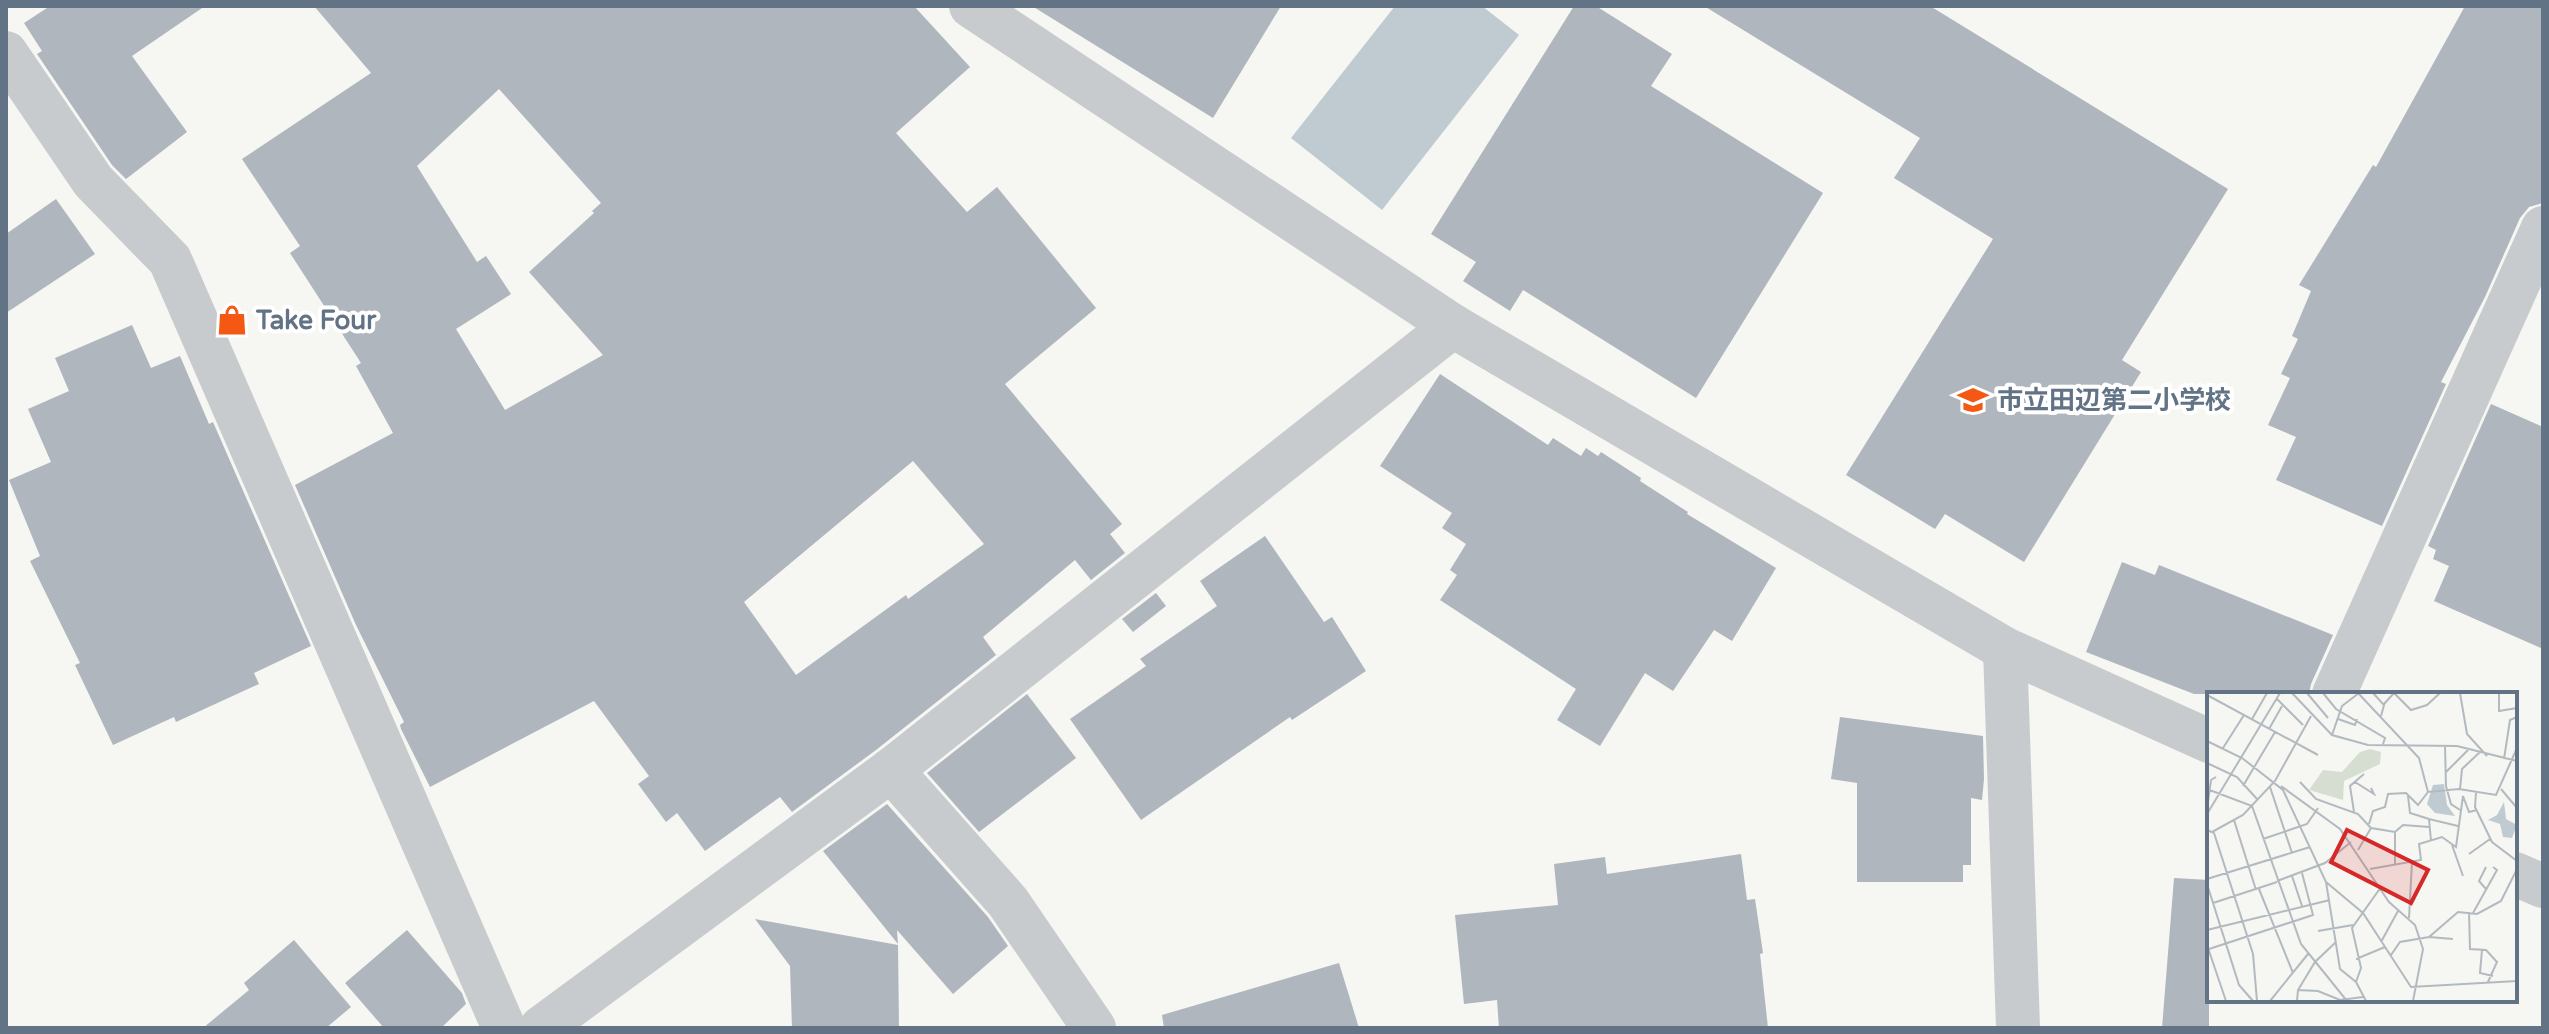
<svg xmlns="http://www.w3.org/2000/svg" width="2549" height="1034" viewBox="0 0 2549 1034" font-family="'Varela Round','Noto Sans JP',sans-serif">
<style>
.water{fill:#c0cbd1}
.building{fill:#afb6bd;fill-rule:evenodd}
.lines{fill:none;stroke-linecap:round;stroke-linejoin:round}
.minor{stroke:#c8cbce;stroke-width:44}
.labels{text-anchor:middle;stroke-width:8;stroke-linejoin:round;paint-order:stroke}
.poi-label{font-size:26px;font-weight:bold;fill:#627386;stroke:#fff;text-anchor:start}
.inset-road{fill:none;stroke:#b2bac0;stroke-width:2}
.view{fill:#d62828;fill-opacity:0.15;stroke:#d62828;stroke-width:4}
.inset-edge{fill:none;stroke:#627386;stroke-width:4}
</style>
<rect width="100%" height="100%" fill="#f6f6f2"/>
<!-- water -->
<path class="water" d="M1395,6H1482L1519,35L1382,210L1291,138Z"/>
<!-- building -->
<g class="building">
<path d="M50,6H205L132,56L187,132L126,179L112,165L37,54L42,51L24,23Z"/>
<path d="M314,6H914L970,67L896,133L967,212L997,187L1096,308L1005,384L1122,524L1110,534L1125,553L1091,580L1075,560L983,637L996,655L876,750L792,812L780,797L705,851L677,813L666,822L638,784L649,776L594,701L430,787L401,729L400,725L404,722L356,625L295,485L393,433L356,366L361,363L290,253L300,246L242,159L371,73ZM499,89L601,203L592,211L594,213L529,272L603,355L505,410L456,329L511,294L486,256L477,262L417,166ZM913,461L984,544L908,599L906,595L796,675L744,602Z"/>
<path d="M1032,6H1281L1213,118Z"/>
<path d="M1574,6H1596L1672,54L1651,86L1823,193L1696,398L1523,290L1510,311L1463,281L1476,262L1431,234Z"/>
<path d="M1704,6H1930L2228,189L2122,360L2141,372L2024,562L1945,514L1935,529L1846,475L1993,239L1894,178L1920,138Z"/>
<path d="M2465,6H2543V203L2529,207L2520,218L2485,297L2441,382L2446,384L2382,526L2276,480L2296,437L2268,425L2290,378L2281,374L2298,339L2292,336L2311,291L2299,285L2373,165L2376,167Z"/>
<path d="M56,199L95,254L6,313V234Z"/>
<path d="M132,325L151,368L180,356L209,424L213,422L311,646L254,673L259,684L176,722L174,717L113,745L75,665L80,663L30,561L40,556L9,480L51,462L28,409L69,391L55,358Z"/>
<path d="M1440,374L1548,445L1553,438L1581,456L1586,448L1598,456L1601,452L1641,478L1640,481L1688,512L1687,514L1776,568L1732,641L1714,630L1673,691L1645,673L1600,746L1557,720L1576,689L1440,600L1457,575L1450,570L1466,544L1442,528L1452,513L1380,466Z"/>
<path d="M2491,404L2543,427V649L2434,601L2449,566L2433,559L2436,550L2428,546Z"/>
<path d="M1265,536L1324,622L1332,617L1366,671L1292,720L1290,717L1141,820L1070,719L1146,666L1140,659L1217,606L1200,581Z"/>
<path d="M2122,562L2155,575L2159,565L2333,635L2311,684L2309,694H2194L2086,652Z"/>
<path d="M1156,593L1166,606L1133,632L1122,619Z"/>
<path d="M1027,694L1076,758L979,832L927,773Z"/>
<path d="M1840,717L1983,736L1984,779L1982,800L1971,798V865H1963V882H1857V783L1831,779Z"/>
<path d="M887,804L988,917L1008,946L953,994L897,930L898,944L823,851Z"/>
<path d="M1741,854L1747,900L1755,899L1763,953L1760,954L1768,1028H1499L1497,1000L1464,1004L1455,915L1558,905L1554,864L1605,857L1607,874Z"/>
<path d="M2174,878L2209,880V1028H2162Z"/>
<path d="M755,919L898,945L899,1028H792L790,966Z"/>
<path d="M407,930L462,993L466,1004L441,1028H384L345,983Z"/>
<path d="M294,940L351,1007L326,1028H203L249,990L244,983Z"/>
<path d="M1339,963L1359,1028H1164L1162,1015Z"/>
</g>
<g class="lines">
<!-- minor -->
<g class="minor">
<path d="M971,6L1453,326L2005,649L2209,741"/>
<path d="M6,53L93,181L170,260L504,1028"/>
<path d="M2005,649L2018,1028"/>
<path d="M2334,694L2543,228"/>
<path d="M891,770L1008,902L1094,1028"/>
<path d="M2515,874L2543,886"/>
<path d="M541,1028L891,770L1453,326"/>
</g>
</g>
<!-- icons -->
<defs>
<g id="shop-bare" transform="scale(2.4)"><path d="M-5-2.5h2.3a2.7 3.5 0 0 1 5.4 0H5L5.5 6h-11ZM-1.5-2.5h3a1.5 2.3 0 0 0-3 0Z" fill="#f55813" stroke="#fff" stroke-width="2.5" paint-order="stroke"/></g>
<g id="school-bare" transform="scale(2.4)"><path d="M0-5L7-2L0 1L-7-2ZM-4 1L0 2.5L4 1V4Q0 6-4 4Z" fill="#f55813" stroke="#fff" stroke-width="2.5" paint-order="stroke"/></g>
</defs>
<g fill-rule="evenodd">
<use href="#shop-bare" x="232" y="320"/>
<use href="#school-bare" x="1973" y="400"/>
</g>
<g class="labels">
<!-- poi labels -->
<g class="poi-label">
<text x="256" y="329">Take Four</text>
<text x="1997" y="409">市立田辺第二小学校</text>
</g>
</g>
<!-- overview -->
<g transform="translate(2207 692)">
<rect width="310" height="310" fill="#f6f6f2"/>
<path d="M163,57L174,60L173,72L137,89L136,108L102,98L116,78L135,80L153,60Z" fill="#d6ded2"/>
<path d="M237,92L240,113L248,124L228,121L220,112L226,93ZM297,110L299,127L310,133L305,146L296,145L293,132L281,128L290,123Z" fill="#c0cbd1"/>
<path class="inset-road" d="M85,1L125,43L161,53L250,54L310,69M100,1L121,26M116,1L129,17L178,46L176,52M151,1L212,66L221,100L252,97L289,103L310,56M166,1L177,13L174,24M253,1L260,42L280,64M292,1V19L310,16M0,3L111,63M69,6L96,33M177,12L187,1L204,18L220,13L233,1M45,27L60,1M131,27L148,33L150,27M62,37L75,14M125,43L135,14L152,1M0,49L35,66L76,98L119,190L133,277L149,290L159,309M238,54L239,94L244,112L253,118M16,56L37,23M297,67L303,28L310,25M0,71L30,85L50,107M239,80L261,58M93,90L109,107L151,122L164,136L188,140L196,133L222,135M148,90L167,102L164,96M36,94L68,40M74,94L133,137L182,210L208,233L216,257L206,309M63,95L85,161M0,97L45,114L94,252L140,309M253,97L255,77L273,60M294,97L310,116M269,101L268,115L285,150L310,169M201,104L203,121L222,127M0,117L4,88L9,85M147,120L143,94L157,82M0,122L73,1M27,128L49,198M162,132L166,119L178,115L181,102L199,101L211,113L221,100M0,138L7,141L46,262L50,309M5,140L36,123L68,89L104,24M56,147L100,132L111,116M224,149L222,127L251,134M245,153L256,184M151,158L164,136M262,162L283,147M188,173V140M163,177L214,168L212,152L235,145L249,155L256,104L262,120L270,118M85,184L95,214M0,187L103,155M70,189L118,171L144,150M119,190L156,221L204,295L310,289M0,192L32,293L46,309M52,197L86,281M279,197L272,189L279,175M6,211L70,190M262,220L263,257L279,258L290,270L281,290M266,221L290,178L286,175M202,226L205,170M0,238L123,208M111,239L146,233M222,245L246,247M174,250L191,219M0,253L19,309M2,257L106,223L95,181M275,258L273,281L286,284M184,263L193,250L222,245L251,220L270,222L294,209L310,177M149,267L178,255M149,290L154,276L145,236L174,195M91,298L111,299L133,308L156,305M63,309L101,262M90,309L91,298L108,270L129,250"/>
<path class="view" d="M140,138L221,178L204,211L124,170Z"/>
<rect width="310" height="310" class="inset-edge"/>
</g>
<!-- border -->
<rect width="2549" height="1034" fill="none" stroke="#627386" stroke-width="16"/>
</svg>
